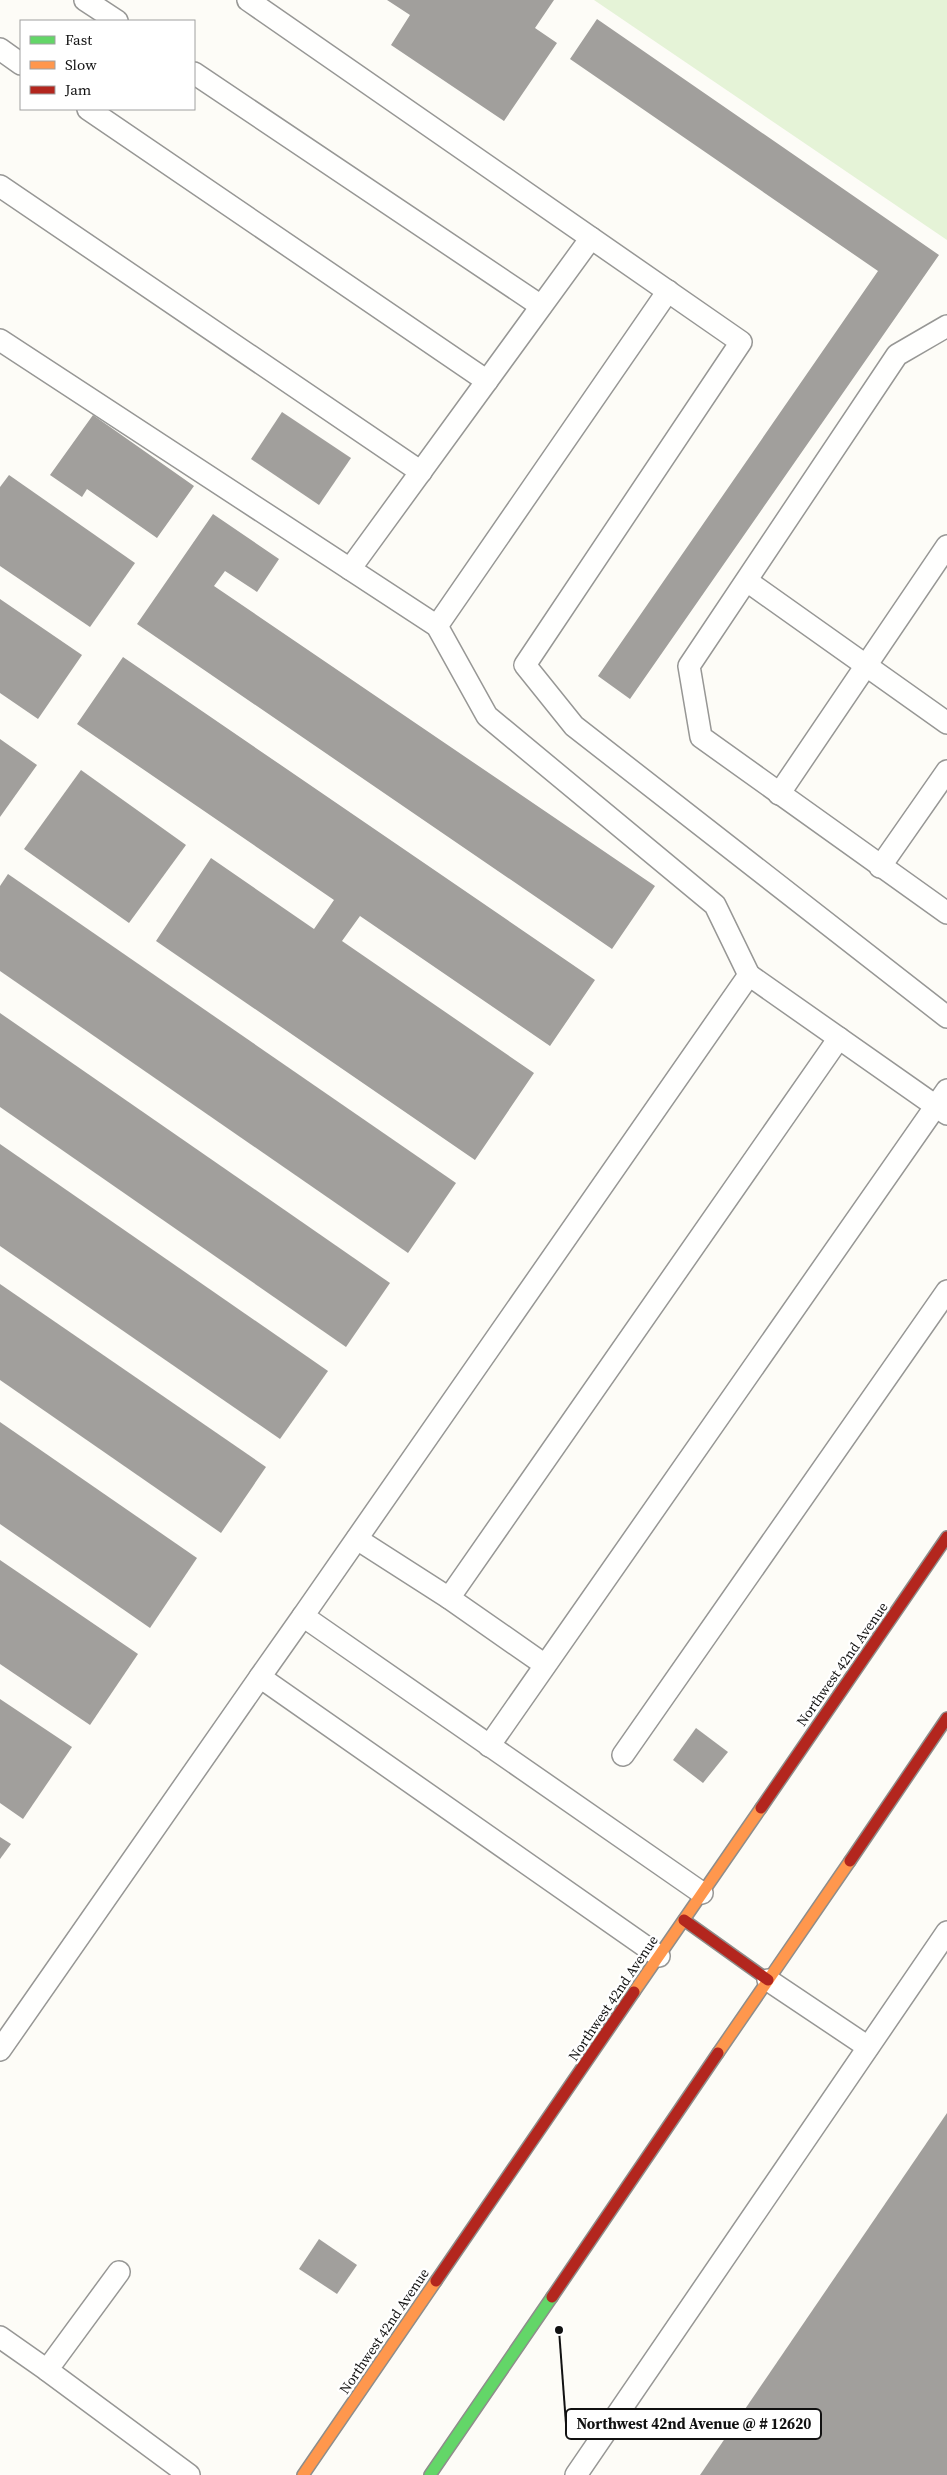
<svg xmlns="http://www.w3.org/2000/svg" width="947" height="2475" viewBox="0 0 947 2475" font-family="'Source Serif 4',serif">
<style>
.green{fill:#e5f3d7}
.building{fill:#a19f9c}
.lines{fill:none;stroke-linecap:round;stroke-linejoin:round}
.lane-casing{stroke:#979795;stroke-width:24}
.fast-casing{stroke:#8e8d8b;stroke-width:14}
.slow-casing{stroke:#8e8d8b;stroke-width:14}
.jam-casing{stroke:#8e8d8b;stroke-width:14}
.lane{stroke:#fffffe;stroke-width:21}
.fast{stroke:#63d668;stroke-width:11}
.slow{stroke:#ff974d;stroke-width:11}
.jam{stroke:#b3261e;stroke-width:11}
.labels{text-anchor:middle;stroke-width:5;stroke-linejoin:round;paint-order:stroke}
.street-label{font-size:14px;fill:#111;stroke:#fff}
.leader{fill:none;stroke:#111;stroke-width:2}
.callout-dot{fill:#111;stroke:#fff;stroke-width:2}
.callout{fill:#fff;stroke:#111;stroke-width:2}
.callout-label{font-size:15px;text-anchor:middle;font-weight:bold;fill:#111}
</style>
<rect width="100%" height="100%" fill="#fdfcf7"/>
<!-- green -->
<path class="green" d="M594,0H947V240Z"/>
<!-- building -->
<g class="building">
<path d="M387,0H554L535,28L557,43L504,121L391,45L410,15Z"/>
<path d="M597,19L939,255L630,699L598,676L878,271L570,59Z"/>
<path d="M282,412L351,458L319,505L251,459Z"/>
<path d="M93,415L194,486L157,538L87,489L82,497L50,475Z"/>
<path d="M9,475L135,563L90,627L0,566V487Z"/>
<path d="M213,514L279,559L257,592L225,571L214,586L655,886L612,949L137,624Z"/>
<path d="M0,599L82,655L38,719L0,693Z"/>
<path d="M123,657L595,980L550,1046L360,916L342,941L534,1073L475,1160L156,941L211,858L314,929L334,900L77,724Z"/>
<path d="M0,739L37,765L0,817Z"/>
<path d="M81,770L186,845L129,923L24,849Z"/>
<path d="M8,874L456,1183L408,1253L0,971V886Z"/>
<path d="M0,1013L390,1283L346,1347L0,1107Z"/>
<path d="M0,1144L328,1371L280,1439L0,1246Z"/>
<path d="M0,1284L266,1467L221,1533L0,1380Z"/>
<path d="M0,1422L197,1558L150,1628L0,1524Z"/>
<path d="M0,1560L138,1654L90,1725L0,1664Z"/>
<path d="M0,1699L72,1747L23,1819L0,1803Z"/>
<path d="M696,1728L728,1752L703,1783L673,1760Z"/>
<path d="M0,1837L11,1844L0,1859Z"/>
<path d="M947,2113V2475H700Z"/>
<path d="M319,2239L357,2265L337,2294L299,2269Z"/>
</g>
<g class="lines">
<!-- lane casing -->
<g class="lane-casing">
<g id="lane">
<path d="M85,0L117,21"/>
<path d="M248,0L741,342L525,665L574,726L947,1017"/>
<path d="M0,49L21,64"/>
<path d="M194,73L541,306"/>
<path d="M88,109L487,381"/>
<path d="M0,186L421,472"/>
<path d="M947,326L897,355L689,666L701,737L947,913"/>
<path d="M0,340L437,626L487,716L715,905L749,975"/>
<path d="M350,569L591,238"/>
<path d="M747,581L947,723"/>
<path d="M437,626L668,291"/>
<path d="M779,794L947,546"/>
<path d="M880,867L947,771"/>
<path d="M357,1539L449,1598"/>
<path d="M545,1665L449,1598L839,1038"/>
<path d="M260,1677L303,1616"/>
<path d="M489,1746L947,1090"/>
<path d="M623,1755L947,1291"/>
<path d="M702,1893L303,1616L749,975L947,1114"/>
<path d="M768,1980L868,2047"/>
<path d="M0,2050L260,1677L659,1956"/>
<path d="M119,2272L47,2370L189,2475"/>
<path d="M0,2337L47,2370"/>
<path d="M576,2475L947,1932"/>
</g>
</g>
<!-- fast casing -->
<g class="fast-casing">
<path id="fast" d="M430,2475L552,2297"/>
</g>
<!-- slow casing -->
<g class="slow-casing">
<g id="slow">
<path d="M634,1992L761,1808"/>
<path d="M718,2053L850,1861"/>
<path d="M303,2475L436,2281"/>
</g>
</g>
<!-- jam casing -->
<g class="jam-casing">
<g id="jam">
<path d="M761,1808L947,1537"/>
<path d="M850,1861L947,1718"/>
<path d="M684,1920L768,1980"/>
<path d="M436,2281L634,1992"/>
<path d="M552,2297L718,2053"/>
</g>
</g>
<!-- lane -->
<use href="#lane" class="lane"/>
<!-- fast -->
<use href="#fast" class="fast"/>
<!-- slow -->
<use href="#slow" class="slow"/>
<!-- jam -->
<use href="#jam" class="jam"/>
</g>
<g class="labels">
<!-- street labels -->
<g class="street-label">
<text transform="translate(842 1664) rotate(-55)" y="5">Northwest 42nd Avenue</text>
<text transform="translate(613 1998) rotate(-56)" y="5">Northwest 42nd Avenue</text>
<text transform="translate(384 2331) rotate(-56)" y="5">Northwest 42nd Avenue</text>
</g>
</g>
<!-- callouts -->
<path class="leader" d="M559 2330L566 2424"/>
<circle class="callout-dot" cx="559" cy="2330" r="5"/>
<rect class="callout" x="566" y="2409" width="255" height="30" rx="5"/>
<g class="callout-label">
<text x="694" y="2429">Northwest 42nd Avenue @ # 12620</text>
</g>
<!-- legend -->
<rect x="20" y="20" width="175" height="90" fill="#ffffff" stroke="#a0a0a0"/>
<rect x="30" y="36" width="25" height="8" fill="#63d668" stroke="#a0a0a0"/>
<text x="65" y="45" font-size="15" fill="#111111">Fast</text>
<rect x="30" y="61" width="25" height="8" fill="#ff974d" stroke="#a0a0a0"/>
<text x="65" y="70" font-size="15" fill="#111111">Slow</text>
<rect x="30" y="86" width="25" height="8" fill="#b3261e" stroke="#a0a0a0"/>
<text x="65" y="95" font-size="15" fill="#111111">Jam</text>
</svg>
